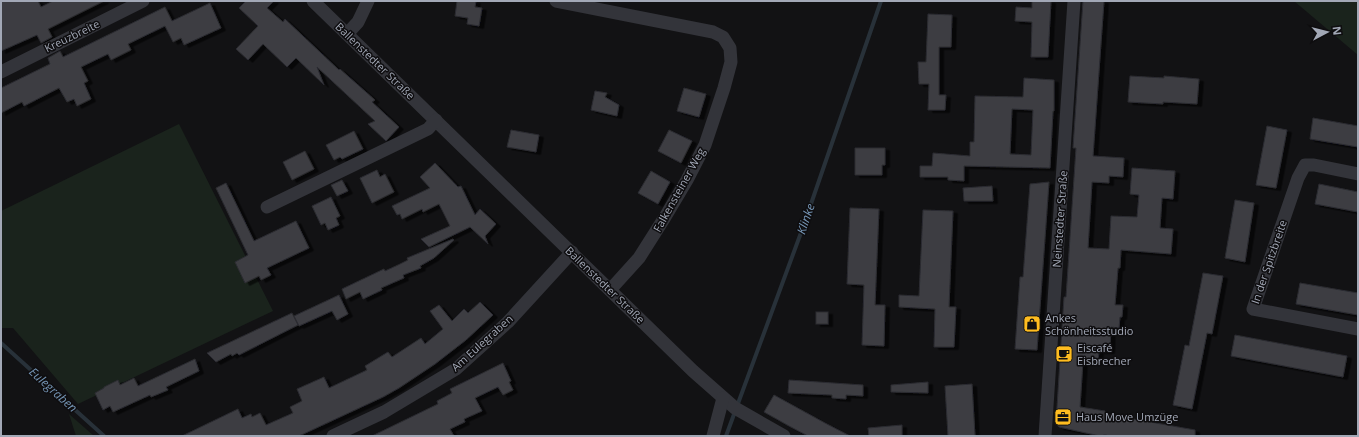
<svg xmlns="http://www.w3.org/2000/svg" width="1359" height="437" viewBox="0 0 1359 437" font-family="'Open Sans',sans-serif">
<style>
.green{fill:#1a231c}
.lines{fill:none;stroke-linecap:round;stroke-linejoin:round}
.stream{stroke:#283139;stroke-width:4}
.building{fill:#3c3d42;stroke:#2c2c31;fill-rule:evenodd;filter:url(#shadow)}
.minor{stroke:#33343a;stroke-width:13}
.labels{text-anchor:middle;stroke-width:3;stroke-linejoin:round;paint-order:stroke}
.street-label{font-size:11px;fill:#a2a8b6;stroke:#0e0d0f}
.poi-label{font-size:11px;fill:#a2a8b6;stroke:#0e0d0f;text-anchor:start}
.water-label{font-size:12px;font-style:italic;fill:#7595b5;stroke:#0e0d0f}
</style>
<defs>
<filter id="shadow"><feDropShadow dx="4.5" dy="2.5" stdDeviation="0" flood-color="#0009"/></filter>
</defs>
<rect width="100%" height="100%" fill="#121214"/>
<!-- green -->
<g class="green">
<path d="M1294,1H1358V55Z"/>
<path d="M179,124L273,311L78,404L13,328H1V211Z"/>
<path d="M69,414L94,436H76Z"/>
</g>
<g class="lines">
<!-- stream -->
<g class="stream">
<path d="M1,343L104,436"/>
<path d="M726,436L802,230L881,1"/>
</g>
</g>
<!-- building -->
<g class="building">
<path d="M1,1H38L41,7L53,1H104L48,29L52,37L41,43L37,35L1,51Z"/>
<path d="M246,1H274L267,8L283,22L285,19L339,70L340,69L375,100L372,102L399,127L386,141L368,124L375,121L317,67L324,85L296,58L287,67L263,44L248,60L236,49L258,26L239,8Z"/>
<path d="M457,1H476L475,7L482,8L479,26L467,24L468,18L455,16Z"/>
<path d="M1032,1H1051L1048,57H1031L1032,22L1015,21L1016,7L1032,8Z"/>
<path d="M1083,1H1104L1093,156L1124,158L1123,177L1109,176V183L1092,182L1088,248L1109,249L1111,216L1137,217L1139,195L1130,194L1132,168L1175,171L1173,199L1162,198L1160,228L1173,229L1171,254L1121,250L1120,268H1118L1115,305H1123L1122,317H1120L1119,328L1111,327L1110,351H1099L1098,362L1083,361L1080,407L1105,411V414L1195,430V436H1110L1105,435L1100,436L1059,427L1056,423L1064,297H1066L1076,148H1073Z"/>
<path d="M210,3L221,28L184,45L181,38L173,42L165,26L128,44L131,50L111,60L108,54L81,67L88,81L84,83L91,99L77,106L74,99L67,102L59,88L24,106L22,102L1,113V88L50,64L48,58L60,51L63,57L165,7L172,21Z"/>
<path d="M928,14L952,15L951,47H939V95H946L945,110H928L929,84H919L918,62H926Z"/>
<path d="M1130,76L1164,78V76L1199,79L1197,104L1163,102V104L1128,102Z"/>
<path d="M1024,78L1054,80V111H1053L1050,168L964,166V181L948,180V177H920V166H932L933,153L970,156V142H974L975,96L1023,97ZM1012,109L1033,110L1031,155L1010,154Z"/>
<path d="M684,88L706,94L699,117L677,111Z"/>
<path d="M595,91L607,93L605,97L619,105L617,116L591,110Z"/>
<path d="M1313,118L1358,126V147L1310,139Z"/>
<path d="M1267,126L1287,130L1276,188L1256,185Z"/>
<path d="M511,130L539,135L536,152L507,147Z"/>
<path d="M669,130L692,141L681,163L658,151Z"/>
<path d="M354,131L363,149L342,159L340,157L334,160L326,145Z"/>
<path d="M855,148H885V165H882V175H855Z"/>
<path d="M305,151L314,169L292,180L283,162Z"/>
<path d="M435,163L458,187L461,186L475,215L480,209L496,224L485,236L488,244L470,227L429,247L421,239L450,226L439,204L423,212L422,209L402,219L400,214L397,215L392,206L430,188L420,177Z"/>
<path d="M377,170L380,177L385,174L394,192L372,203L360,178Z"/>
<path d="M651,171L670,182L658,204L638,193Z"/>
<path d="M342,180L348,191L337,196L331,185Z"/>
<path d="M1049,182L1037,350L1015,349L1020,277H1023L1030,184Z"/>
<path d="M226,183L254,241L296,221L309,248L267,268L271,275L261,280L259,276L245,283L235,262L248,255L216,188Z"/>
<path d="M1319,184L1358,192V212L1315,204Z"/>
<path d="M992,186L993,201H964L963,188Z"/>
<path d="M331,197L340,216L336,218L339,225L328,230L325,223L321,225L312,206Z"/>
<path d="M1235,200L1254,203L1245,262L1225,258Z"/>
<path d="M850,208L879,209L875,305H885L884,346L862,345L864,285L847,284Z"/>
<path d="M923,210L953,211L949,307H956L954,347H934L935,309L899,307V295L919,296Z"/>
<path d="M453,239L454,240L434,258L420,266L421,268L403,275L404,278L381,288L382,290L363,299L360,292L346,299L342,289L384,269L385,271L398,265L408,260L407,258Z"/>
<path d="M1203,273L1223,276L1212,334L1207,333L1192,409L1173,405L1185,345L1189,346Z"/>
<path d="M1300,283L1358,293V315L1296,304Z"/>
<path d="M339,295L348,314L337,320L332,311L299,326L294,316Z"/>
<path d="M480,302L493,315L466,340L435,364L399,388L383,397L299,436H182L238,409L242,418L251,414L252,417L260,413L266,425L293,413L290,407L302,401L297,389L324,377L329,388L367,370L365,366L388,352L392,357L421,338L425,344L443,329L430,311L439,305L452,321L464,309L468,313Z"/>
<rect x="816" y="312" width="12" height="12"/>
<path d="M292,313L298,325L239,355L237,353L232,356L231,354L216,362L207,353Z"/>
<path d="M1235,335L1347,356L1343,377L1231,356Z"/>
<path d="M195,359L199,371L166,387L168,390L151,397L150,395L113,412L110,406L103,410L95,393L104,388V387L118,380L120,385L134,378L138,386Z"/>
<path d="M503,363L511,381L509,382L513,390L503,395L498,387L475,398L482,411L464,419L465,422L450,429L454,436H372L438,404L437,401L452,393L450,389Z"/>
<path d="M789,380L863,385V396L846,395V399L832,398V395L788,393Z"/>
<path d="M928,382V393L891,392V385Z"/>
<path d="M972,384L975,436H948L945,386Z"/>
<path d="M774,395L825,423L850,436H808L789,426L764,412Z"/>
<path d="M902,425V436H869L868,428Z"/>
</g>
<g class="lines">
<!-- minor -->
<g class="minor">
<path d="M313,1L693,371L735,408L784,436"/>
<path d="M556,1L713,32L723,37L730,48L731,62L724,88L705,145L687,180L665,217L639,258L610,290"/>
<path d="M347,34L358,22L368,1"/>
<path d="M1,72L143,1"/>
<path d="M1358,174L1314,165H1305L1298,178L1253,309L1358,329"/>
<path d="M267,207L428,129L436,120"/>
<path d="M333,436L384,412L456,369L508,322L572,252"/>
<path d="M713,436L723,398"/>
<path d="M1045,436L1074,1"/>
</g>
</g>
<!-- icons -->
<defs>
<g id="shop-square" transform="scale(0.9)"><rect x="-9" y="-9" width="18" height="18" rx="4" fill="#ffbd20" stroke="#0e0d0f"/><path d="M-5-2.5h2.3a2.7 3.5 0 0 1 5.4 0H5L5.5 6h-11ZM-1.5-2.5h3a1.5 2.3 0 0 0-3 0Z" fill="#111"/></g>
<g id="cafe-square" transform="scale(0.9)"><rect x="-9" y="-9" width="18" height="18" rx="4" fill="#ffbd20" stroke="#0e0d0f"/><path d="M-5.5-4.5H6V0H3Q3 3.5 0 3.5H-2.5Q-5.5 3.5-5.5 0ZM3-3.2v2h1.7v-2ZM-6 4.5H4V6H-6Z" fill="#111"/></g>
<g id="office-square" transform="scale(0.9)"><rect x="-9" y="-9" width="18" height="18" rx="4" fill="#ffbd20" stroke="#0e0d0f"/><path d="M-6-3h4V-5.5h4V-3h4V5H-6ZM-1-4.5V-3h2v-1.5ZM-6 0V1H6V0Z" fill="#111"/></g>
</defs>
<g fill-rule="evenodd">
<use href="#shop-square" x="1032" y="324"/>
<use href="#cafe-square" x="1064" y="354"/>
<use href="#office-square" x="1063" y="417"/>
</g>
<g class="labels">
<!-- street labels -->
<g class="street-label">
<text transform="translate(72 36) rotate(-26)" y="4">Kreuzbreite</text>
<text transform="translate(375 61) rotate(44)" y="4">Ballenstedter Straße</text>
<text transform="translate(679 190) rotate(-61)" y="4">Falkensteiner Weg</text>
<text transform="translate(1060 219) rotate(-86)" y="4">Neinstedter Straße</text>
<text transform="translate(1269 262) rotate(-71)" y="4">In der Spitzbreite</text>
<text transform="translate(605 285) rotate(44)" y="4">Ballenstedter Straße</text>
<text transform="translate(482 343) rotate(-42)" y="4">Am Eulegraben</text>
</g>
<!-- poi labels -->
<g class="poi-label">
<text x="1045" y="322">Ankes<tspan x="1045" dy="13">Schönheitsstudio</tspan></text>
<text x="1077" y="352">Eiscafé<tspan x="1077" dy="13">Eisbrecher</tspan></text>
<text x="1076" y="421">Haus Move Umzüge</text>
</g>
<!-- water labels -->
<g class="water-label">
<text transform="translate(806 219) rotate(-71)" y="4">Klinke</text>
<text transform="translate(53 390) rotate(42)" y="4">Eulegraben</text>
</g>
</g>
<!-- border -->
<rect width="1359" height="437" fill="none" stroke="#a2a8b6" stroke-width="4"/>
<!-- north arrow -->
<g transform="translate(1327 32) rotate(83)" stroke="#0e0d0f" stroke-width="3" paint-order="stroke">
<path d="M0-3L7 15L0 10L-7 15Z" fill="#a2a8b6"/>
<text y="-6" font-size="11" font-weight="bold" text-anchor="middle" fill="#a2a8b6">N</text>
</g>
</svg>
